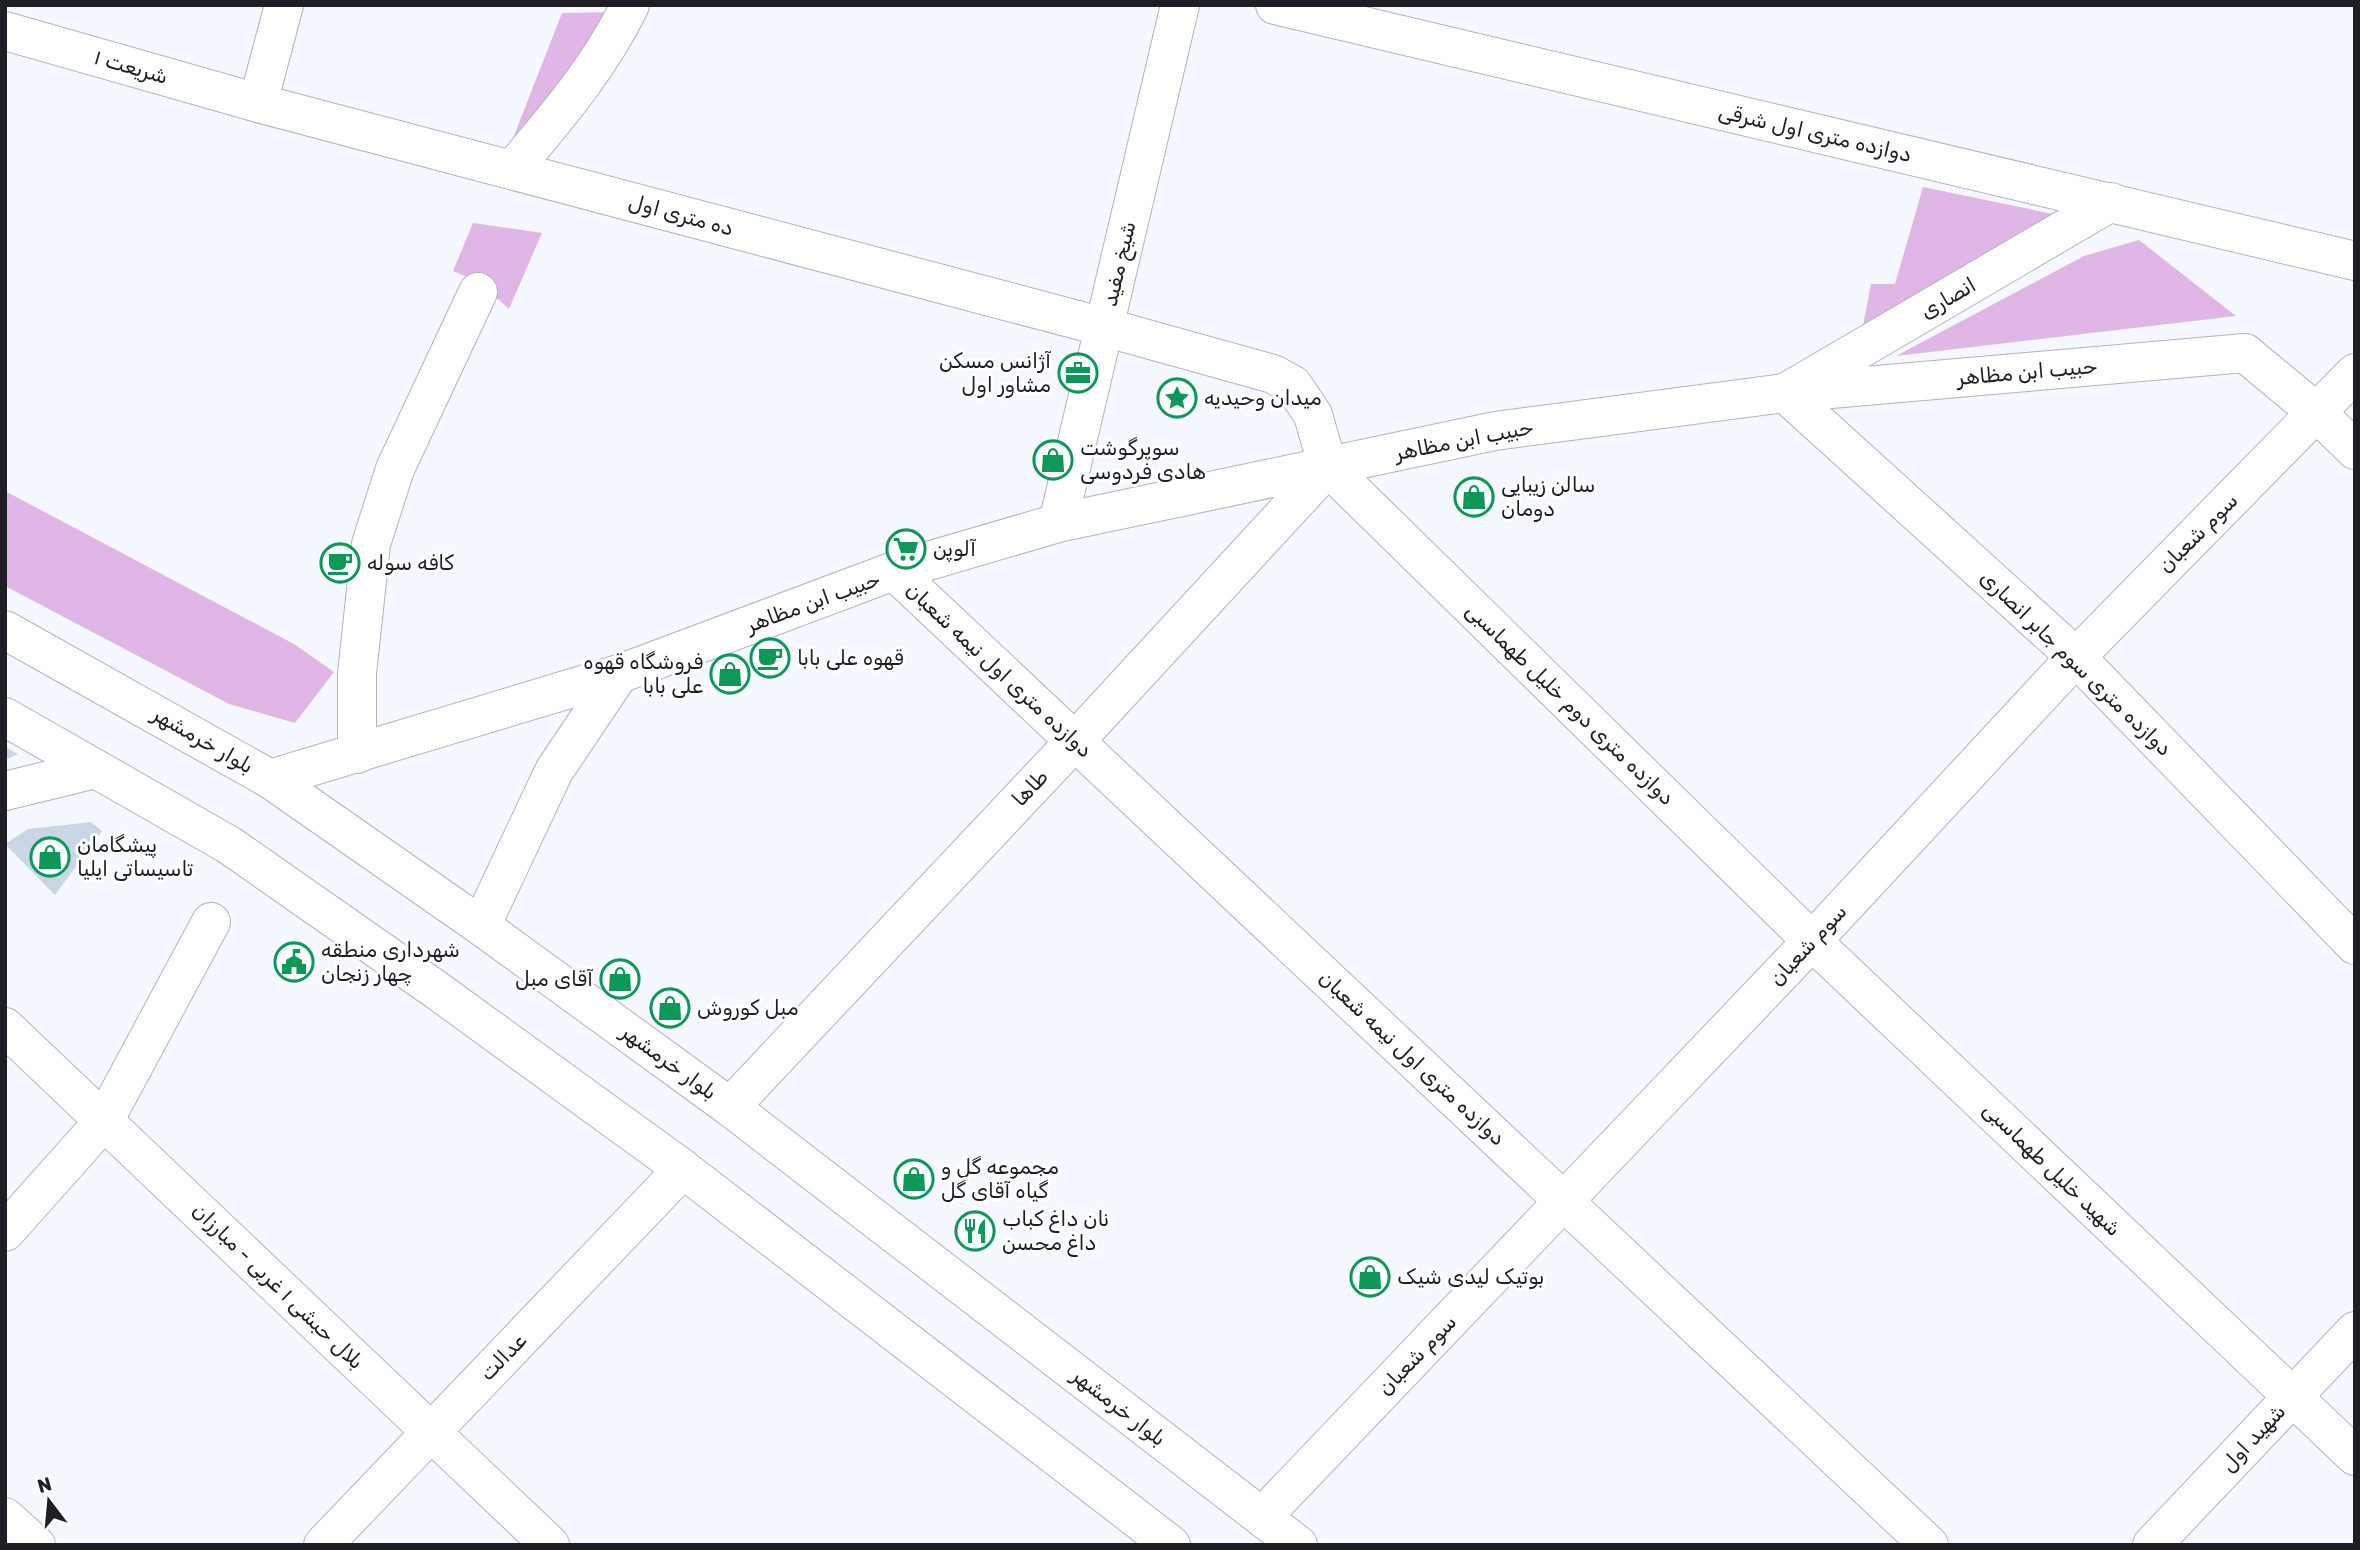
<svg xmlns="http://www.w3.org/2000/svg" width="2360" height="1550" viewBox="0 0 2360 1550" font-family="Rubik,Vazirmatn,sans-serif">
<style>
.green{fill:#dfb6e6}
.building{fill:#c9d6e5}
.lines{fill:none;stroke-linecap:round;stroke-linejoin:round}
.street-casing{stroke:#afb3c4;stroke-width:40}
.secondary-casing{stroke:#afb3c4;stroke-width:40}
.street{stroke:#fff;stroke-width:38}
.secondary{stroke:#fff;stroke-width:38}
.labels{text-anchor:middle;stroke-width:6;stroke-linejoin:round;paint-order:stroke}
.street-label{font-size:21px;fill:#1d1f25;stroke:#fff}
.poi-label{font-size:21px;fill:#1d1f25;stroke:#fff;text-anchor:start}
</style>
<rect width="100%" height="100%" fill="#f6f8ff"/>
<!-- green -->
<g class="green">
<path d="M615,12L508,151L562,13Z"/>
<path d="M1923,187L2053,214L1861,336L1871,284H1895Z"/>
<path d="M473,223L542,233L509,309L479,282L453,271Z"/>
<path d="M2139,240L2236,316L1896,356L2084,256Z"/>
<path d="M5,491L294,644L334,672L295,723L229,704L5,586Z"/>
</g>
<!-- building -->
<g class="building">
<path d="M5,747L18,754L5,760Z"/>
<path d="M91,822L102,831L55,895L5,844L28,829Z"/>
</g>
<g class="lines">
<!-- street casing -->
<g class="street-casing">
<g id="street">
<path d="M1275,5L2355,261"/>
<path d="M5,31L258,103"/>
<path d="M512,170C556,118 600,67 630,5"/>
<path d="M2111,202L1785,393L2076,657L2355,945"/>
<path d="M1104,327L1273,374L1293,385L1313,415L1328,467L1812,941L2355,1456"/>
<path d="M894,571L1929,1545"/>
<path d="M357,754V673L371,544L395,469L478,292"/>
<path d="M270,779L619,674L894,571L1058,523L1495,431L1785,393L2245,353L2316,412L2355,450"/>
<path d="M481,926L554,771L619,674"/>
<path d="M5,1027L550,1545"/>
<path d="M730,1107L1075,741L1328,467"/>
<path d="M5,1232L104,1121L211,922"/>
<path d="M5,1517L36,1545"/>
<path d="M2152,1545L2355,1331"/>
</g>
</g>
<!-- secondary casing -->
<g class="secondary-casing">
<g id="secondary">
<path d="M284,5L258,103L1104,327"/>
<path d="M1058,523L1180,5"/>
<path d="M5,630L270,779L481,926L730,1107L1298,1545"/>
<path d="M5,717L229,845L435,989L683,1169L1171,1545"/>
<path d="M5,791L95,769"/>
<path d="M1262,1517L1812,941L2076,657L2355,373"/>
<path d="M323,1545L683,1169"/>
</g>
</g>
<!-- street -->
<use href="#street" class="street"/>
<!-- secondary -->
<use href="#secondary" class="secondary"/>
</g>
<!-- icons -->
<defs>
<g id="office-ring" transform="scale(2.0125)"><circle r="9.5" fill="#fff" stroke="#0d9859" stroke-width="1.5"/><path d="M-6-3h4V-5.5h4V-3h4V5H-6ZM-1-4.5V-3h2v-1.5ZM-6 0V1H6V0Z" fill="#0d9859"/></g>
<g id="sight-ring" transform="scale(2.0125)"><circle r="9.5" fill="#fff" stroke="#0d9859" stroke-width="1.5"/><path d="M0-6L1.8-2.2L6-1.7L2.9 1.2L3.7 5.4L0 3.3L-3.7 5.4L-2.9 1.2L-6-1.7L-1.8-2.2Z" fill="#0d9859"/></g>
<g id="shop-ring" transform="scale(2.0125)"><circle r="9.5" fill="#fff" stroke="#0d9859" stroke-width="1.5"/><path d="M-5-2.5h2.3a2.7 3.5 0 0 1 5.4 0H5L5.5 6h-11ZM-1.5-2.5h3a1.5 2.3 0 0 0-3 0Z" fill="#0d9859"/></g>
<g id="supermarket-ring" transform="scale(2.0125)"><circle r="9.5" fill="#fff" stroke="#0d9859" stroke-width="1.5"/><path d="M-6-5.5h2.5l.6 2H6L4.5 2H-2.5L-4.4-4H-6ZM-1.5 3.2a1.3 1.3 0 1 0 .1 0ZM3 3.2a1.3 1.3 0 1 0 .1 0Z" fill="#0d9859"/></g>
<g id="cafe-ring" transform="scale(2.0125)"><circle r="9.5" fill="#fff" stroke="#0d9859" stroke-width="1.5"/><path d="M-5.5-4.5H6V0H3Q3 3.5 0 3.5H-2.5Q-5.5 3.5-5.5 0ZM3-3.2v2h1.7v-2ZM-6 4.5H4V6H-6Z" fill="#0d9859"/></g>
<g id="civic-ring" transform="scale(2.0125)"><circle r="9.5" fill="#fff" stroke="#0d9859" stroke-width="1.5"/><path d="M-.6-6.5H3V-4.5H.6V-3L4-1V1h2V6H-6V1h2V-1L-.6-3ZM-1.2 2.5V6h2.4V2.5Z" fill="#0d9859"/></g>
<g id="restaurant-ring" transform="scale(2.0125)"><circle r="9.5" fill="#fff" stroke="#0d9859" stroke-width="1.5"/><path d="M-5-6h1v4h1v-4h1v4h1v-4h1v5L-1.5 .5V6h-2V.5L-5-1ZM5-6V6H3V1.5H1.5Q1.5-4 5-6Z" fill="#0d9859"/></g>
</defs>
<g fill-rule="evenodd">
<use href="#office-ring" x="1078" y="373"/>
<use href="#sight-ring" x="1177" y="398"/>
<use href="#shop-ring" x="1053" y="460"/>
<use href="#shop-ring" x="1474" y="497"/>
<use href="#supermarket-ring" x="906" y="549"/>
<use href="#cafe-ring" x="340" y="563"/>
<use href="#cafe-ring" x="770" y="658"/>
<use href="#shop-ring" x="730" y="674"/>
<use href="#shop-ring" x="50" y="857"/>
<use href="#civic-ring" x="294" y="962"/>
<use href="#shop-ring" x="620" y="979"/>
<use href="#shop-ring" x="670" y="1008"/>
<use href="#shop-ring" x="914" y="1179"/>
<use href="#restaurant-ring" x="975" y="1231"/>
<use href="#shop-ring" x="1370" y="1277"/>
</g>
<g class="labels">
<!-- street labels -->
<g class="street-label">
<text transform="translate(131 67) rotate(16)" y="7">شریعت ۱</text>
<text transform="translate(1815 133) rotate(13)" y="7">دوازده متری اول شرقی</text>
<text transform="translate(681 215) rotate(15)" y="7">ده متری اول</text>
<text transform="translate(1119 264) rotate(-77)" y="7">شیخ مفید</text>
<text transform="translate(1948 298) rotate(-30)" y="7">انصاری</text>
<text transform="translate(2027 372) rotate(-5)" y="7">حبیب ابن مظاهر</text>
<text transform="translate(1464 440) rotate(-11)" y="7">حبیب ابن مظاهر</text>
<text transform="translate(2198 533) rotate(-45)" y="7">سوم شعبان</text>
<text transform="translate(813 602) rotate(-20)" y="7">حبیب ابن مظاهر</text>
<text transform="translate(2076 663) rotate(44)" y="7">دوازده متری سوم جابر انصاری</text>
<text transform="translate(999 670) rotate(43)" y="7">دوازده متری اول نیمه شعبان</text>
<text transform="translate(1570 704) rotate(44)" y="7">دوازده متری دوم خلیل طهماسبی</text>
<text transform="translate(203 740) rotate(30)" y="7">بلوار خرمشهر</text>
<text transform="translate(1030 788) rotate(-47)" y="7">طاها</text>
<text transform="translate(1808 945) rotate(-47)" y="7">سوم شعبان</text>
<text transform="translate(1412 1058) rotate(43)" y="7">دوازده متری اول نیمه شعبان</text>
<text transform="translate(669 1062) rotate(36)" y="7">بلوار خرمشهر</text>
<text transform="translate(2052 1169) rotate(44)" y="7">شهید خلیل طهماسبی</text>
<text transform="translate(278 1286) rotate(44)" y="7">بلال حبشی ۱ غربی - مبارزان</text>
<text transform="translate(1417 1355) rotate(-46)" y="7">سوم شعبان</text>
<text transform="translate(503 1357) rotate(-46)" y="7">عدالت</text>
<text transform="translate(1119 1407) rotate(38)" y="7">بلوار خرمشهر</text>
<text transform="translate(2253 1438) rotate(-47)" y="7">شهید اول</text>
</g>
<!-- poi labels -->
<g class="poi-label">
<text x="1051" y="368" text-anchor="end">آژانس مسکن<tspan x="1051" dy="24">مشاور اول</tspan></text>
<text x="1204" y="405">میدان وحیدیه</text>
<text x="1080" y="455">سوپرگوشت<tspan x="1080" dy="24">هادی فردوسی</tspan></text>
<text x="1501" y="492">سالن زیبایی<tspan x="1501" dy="24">دومان</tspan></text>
<text x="933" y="556">آلوپن</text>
<text x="367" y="570">کافه سوله</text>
<text x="797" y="665">قهوه علی بابا</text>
<text x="703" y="669" text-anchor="end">فروشگاه قهوه<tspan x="703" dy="24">علی بابا</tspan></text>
<text x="77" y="852">پیشگامان<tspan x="77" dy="24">تاسیساتی ایلیا</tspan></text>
<text x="321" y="957">شهرداری منطقه<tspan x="321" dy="24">چهار زنجان</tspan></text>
<text x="593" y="986" text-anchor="end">آقای مبل</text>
<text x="697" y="1015">مبل کوروش</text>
<text x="941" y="1174">مجموعه گل و<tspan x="941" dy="24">گیاه آقای گل</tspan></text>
<text x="1002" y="1226">نان داغ کباب<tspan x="1002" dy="24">داغ محسن</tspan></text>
<text x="1397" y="1284">بوتیک لیدی شیک</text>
</g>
</g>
<!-- border -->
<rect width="2360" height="1550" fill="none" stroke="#1d1f25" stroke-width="14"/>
<!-- north arrow -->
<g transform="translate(49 1501) rotate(344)" stroke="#ffffff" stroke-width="5" paint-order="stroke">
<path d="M0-5L12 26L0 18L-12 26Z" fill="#1d1f25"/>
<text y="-10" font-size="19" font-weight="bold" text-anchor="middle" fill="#1d1f25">N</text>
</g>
</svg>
